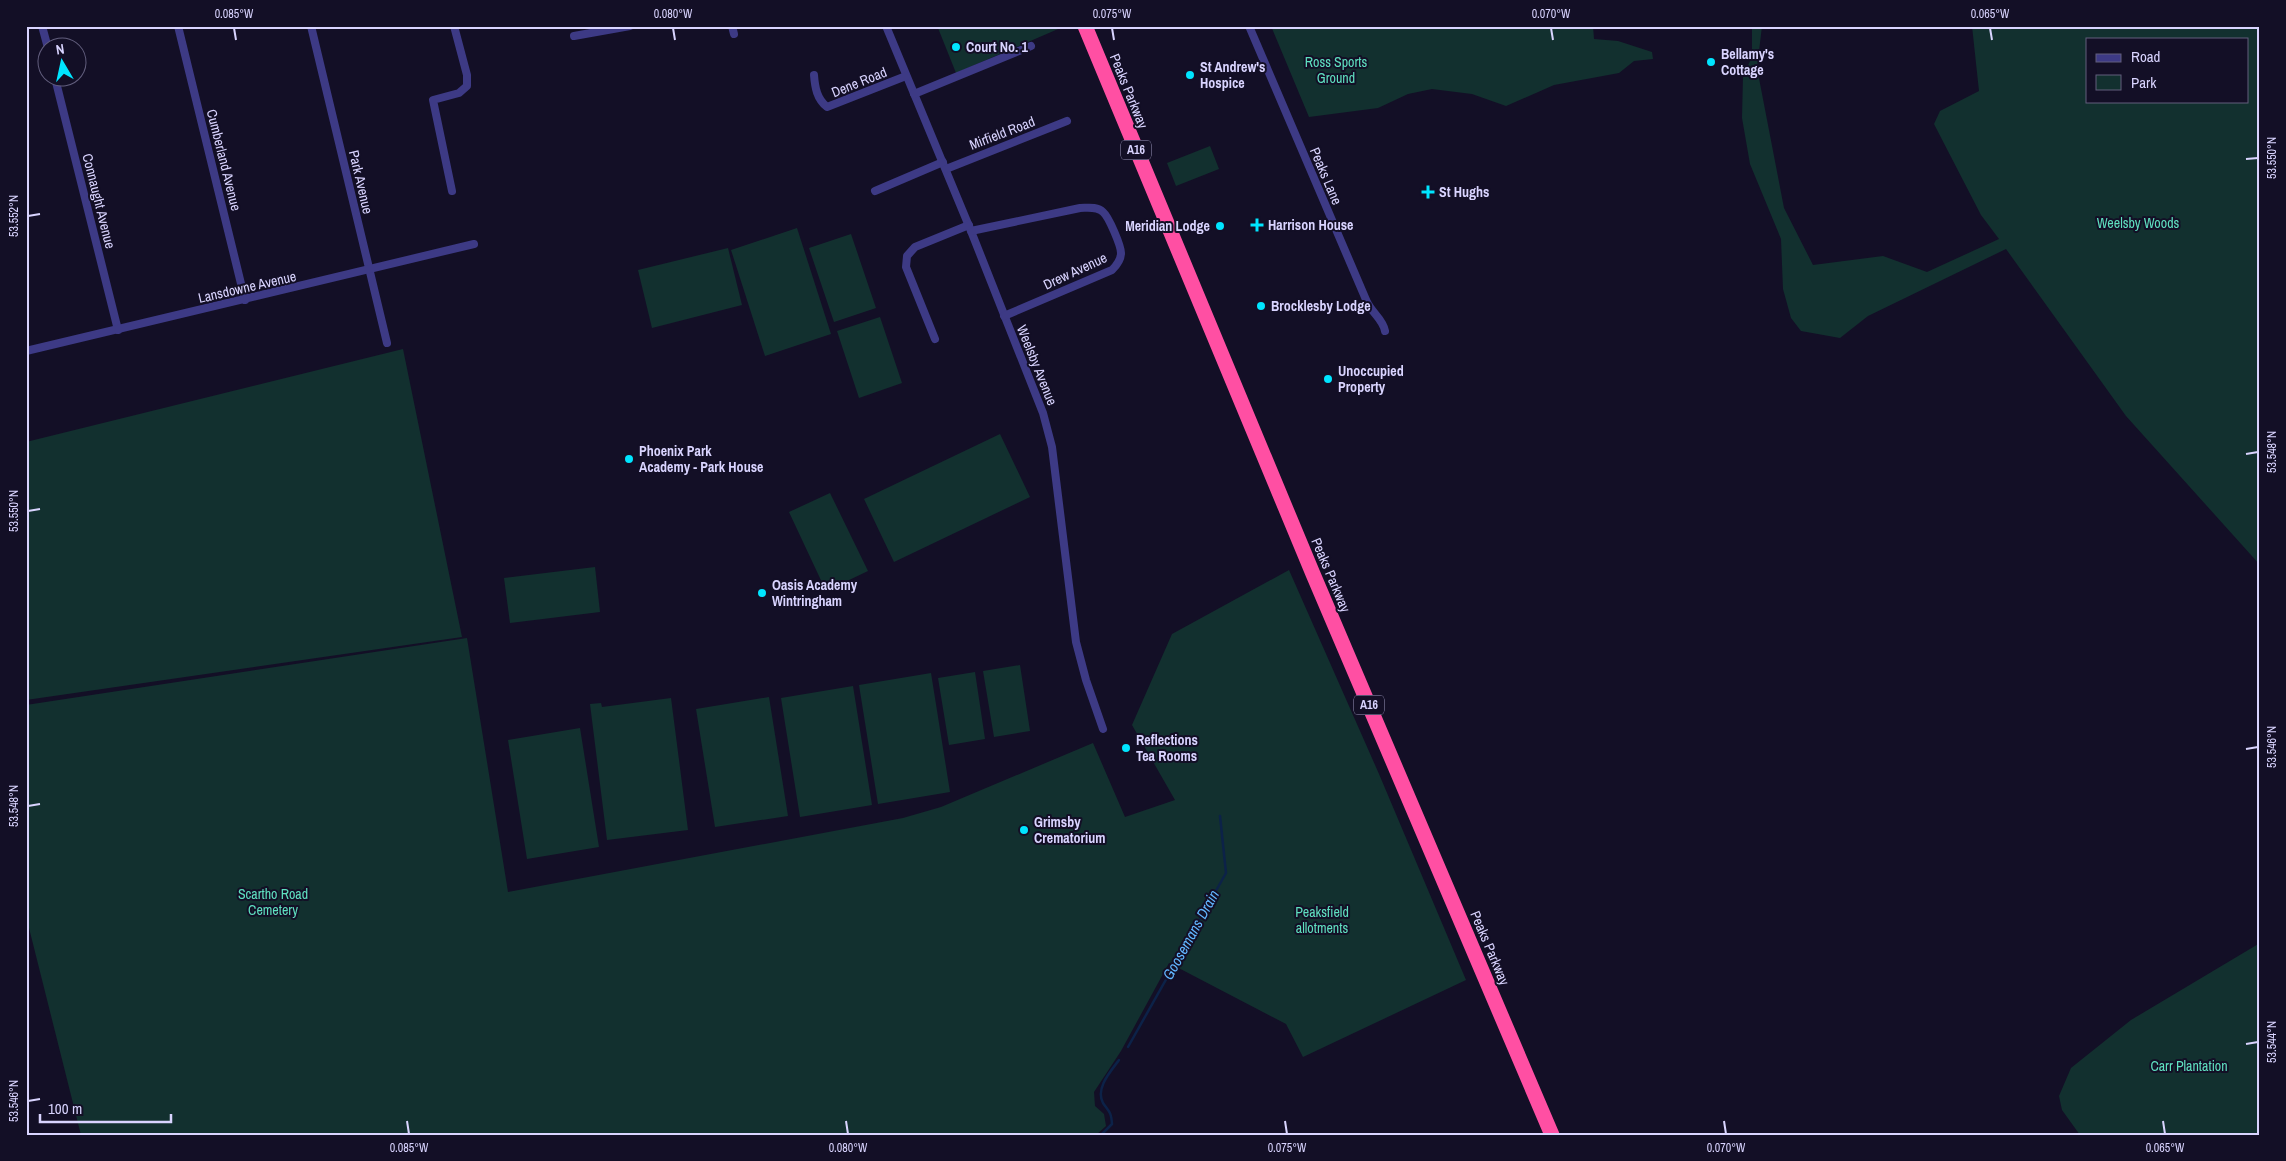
<svg xmlns="http://www.w3.org/2000/svg" width="2286" height="1161" viewBox="0 0 2286 1161" font-family="'Archivo Narrow',sans-serif">
<style>
.green{fill:#12302f;fill-rule:evenodd}
.lines{fill:none;stroke-linecap:round;stroke-linejoin:round}
.stream{stroke:#0c2248;stroke-width:2.5}
.street{stroke:#3d3a85;stroke-width:8}
.highway{stroke:#ff4fa3;stroke-width:15}
.ticks{fill:none;stroke:#d9d4ff;stroke-width:2}
.poi-dot{fill:#00e5ff;stroke:#130f26;stroke-width:2}
.labels{text-anchor:middle;stroke-width:4;stroke-linejoin:round;paint-order:stroke}
.shield{fill:#130f26;stroke:#9e99be;stroke-width:1}
.shield-label{font-size:12px;font-weight:bold;fill:#d9d4ff}
.poi-label{font-size:14px;font-weight:bold;fill:#d9d4ff;stroke:#130f26;text-anchor:start}
.park-label{font-size:14px;fill:#5fe0c0;stroke:#130f26}
.street-label{font-size:14px;fill:#d9d4ff;stroke:#130f26}
.water-label{font-size:15px;font-style:italic;fill:#62b6ff;stroke:#130f26}
.neatline{fill:none;stroke:#d9d4ff;stroke-width:2}
.ticks-label{font-size:12px;text-anchor:middle;fill:#d9d4ff}
</style>
<rect width="100%" height="100%" fill="#130f26"/>
<!-- green -->
<g class="green">
<path d="M943,26H1065L956,73L938,28Z"/>
<path d="M1271,26H1593L1594,39L1618,41L1652,52L1653,59L1634,61L1619,73L1554,85L1506,106L1472,94L1432,89L1408,94L1378,108L1309,117Z"/>
<path d="M1752,26H1762L1757,68L1784,208L1813,265L1883,256L1927,272L1999,239L1981,215L1934,124L1940,111L1979,91L1972,26H2260V565L2126,416L2006,249L1868,316L1840,338L1801,331L1791,318L1783,289L1781,239L1750,164L1742,118L1743,76L1752,57ZM2087,39H2247V101H2087Z"/>
<path d="M1210,146L1219,169L1176,186L1167,163Z"/>
<path d="M797,228L831,334L765,356L731,250Z"/>
<path d="M851,234L876,308L834,322L809,248Z"/>
<path d="M728,248L742,305L652,328L638,270Z"/>
<path d="M880,317L902,383L859,398L837,331Z"/>
<path d="M403,349L462,637L26,700V442Z"/>
<path d="M1000,434L1030,497L894,562L864,499Z"/>
<path d="M830,493L868,571L826,591L789,512Z"/>
<path d="M595,567L600,612L510,623L504,578Z"/>
<path d="M1289,570L1379,774L1466,980L1303,1057L1286,1024L1169,963L1121,1051L1094,1092L1095,1106L1104,1114L1106,1126L1096,1135H81L26,916V705L467,638L508,892L903,818L941,807L1093,743L1125,817L1175,800L1132,725L1172,634Z"/>
<path d="M1020,665L1030,731L994,737L983,671Z"/>
<path d="M975,672L985,739L949,745L938,678Z"/>
<path d="M931,673L950,792L878,804L859,685Z"/>
<path d="M853,686L872,805L800,817L781,698Z"/>
<path d="M769,697L788,816L715,827L696,709Z"/>
<path d="M671,698L688,830L607,840L590,704L601,703L602,707Z"/>
<path d="M580,728L599,847L527,859L508,740Z"/>
<path d="M2260,943V1135H2080L2062,1110L2059,1096L2071,1068L2131,1020Z"/>
</g>
<g class="lines">
<!-- stream -->
<g class="stream">
<path d="M1128,1047L1226,873L1220,816"/>
<path d="M1101,1135L1112,1124C1111,1111 1109,1112 1103,1103C1095,1088 1111,1071 1119,1060"/>
</g>
<!-- street -->
<g class="street">
<path d="M42,26L48,48"/>
<path d="M178,26L245,300"/>
<path d="M311,26L387,343"/>
<path d="M732,26L734,34"/>
<path d="M886,26L971,231L1043,413L1052,447L1076,642L1086,680L1103,729"/>
<path d="M1249,26L1367,302C1372,313 1383,319 1385,331"/>
<path d="M574,36L630,26"/>
<path d="M814,75C815,88 817,99 827,107L906,76"/>
<path d="M55,78L118,330"/>
<path d="M914,94L1031,46"/>
<path d="M946,169L1067,121"/>
<path d="M452,191L433,100L459,93L467,86V75L454,26"/>
<path d="M875,191L943,162"/>
<path d="M971,231L1080,208C1087,208 1097,206 1103,212C1109,217 1121,246 1121,253C1121,260 1117,265 1112,270L1004,316"/>
<path d="M935,339L906,267L907,256L915,247L969,225"/>
<path d="M26,351L474,244"/>
</g>
<!-- highway -->
<path class="highway" d="M1085,26L1313,574L1552,1135"/>
</g>
<!-- ticks -->
<path class="ticks" d="M234,28L236,40M673,28L675,40M1112,28L1114,40M1551,28L1553,40M1990,28L1992,40M2246,159L2258,158M28,216L40,214M2246,454L2258,452M28,511L40,509M2246,749L2258,747M28,806L40,804M2246,1044L2258,1042M28,1101L40,1099M407,1121L409,1134M846,1121L848,1134M1285,1121L1287,1134M1724,1121L1726,1134M2163,1121L2165,1134"/>
<!-- markers -->
<g class="poi-dot">
<circle cx="956" cy="47" r="5"/>
<circle cx="1711" cy="62" r="5"/>
<circle cx="1190" cy="75" r="5"/>
<path d="M1425.5 184.5h5v5h5v5h-5v5h-5v-5h-5v-5h5z"/>
<path d="M1254.5 217.5h5v5h5v5h-5v5h-5v-5h-5v-5h5z"/>
<circle cx="1220" cy="226" r="5"/>
<circle cx="1261" cy="306" r="5"/>
<circle cx="1328" cy="379" r="5"/>
<circle cx="629" cy="459" r="5"/>
<circle cx="762" cy="593" r="5"/>
<circle cx="1126" cy="748" r="5"/>
<circle cx="1024" cy="830" r="5"/>
</g>
<g class="labels">
<!-- shield labels -->
<g class="shield">
<rect x="1121" y="140.5" width="30" height="19" rx="4"/>
<rect x="1354" y="695.5" width="30" height="19" rx="4"/>
</g>
<g class="shield-label">
<text x="1136" y="154">A16</text>
<text x="1369" y="709">A16</text>
</g>
<!-- poi labels -->
<g class="poi-label">
<text x="966" y="52">Court No. 1</text>
<text x="1721" y="59">Bellamy's<tspan x="1721" dy="16">Cottage</tspan></text>
<text x="1200" y="72">St Andrew's<tspan x="1200" dy="16">Hospice</tspan></text>
<text x="1439" y="197">St Hughs</text>
<text x="1268" y="230">Harrison House</text>
<text x="1210" y="231" text-anchor="end">Meridian Lodge</text>
<text x="1271" y="311">Brocklesby Lodge</text>
<text x="1338" y="376">Unoccupied<tspan x="1338" dy="16">Property</tspan></text>
<text x="639" y="456">Phoenix Park<tspan x="639" dy="16">Academy - Park House</tspan></text>
<text x="772" y="590">Oasis Academy<tspan x="772" dy="16">Wintringham</tspan></text>
<text x="1136" y="745">Reflections<tspan x="1136" dy="16">Tea Rooms</tspan></text>
<text x="1034" y="827">Grimsby<tspan x="1034" dy="16">Crematorium</tspan></text>
</g>
<!-- park labels -->
<g class="park-label">
<text x="1336" y="67">Ross Sports<tspan x="1336" dy="16">Ground</tspan></text>
<text x="2138" y="228">Weelsby Woods</text>
<text x="273" y="899">Scartho Road<tspan x="273" dy="16">Cemetery</tspan></text>
<text x="1322" y="917">Peaksfield<tspan x="1322" dy="16">allotments</tspan></text>
<text x="2189" y="1071">Carr Plantation</text>
</g>
<!-- street labels -->
<g class="street-label">
<text transform="translate(859 82) rotate(-22)" y="5">Dene Road</text>
<text transform="translate(1129 91) rotate(68)" y="5">Peaks Parkway</text>
<text transform="translate(1002 133) rotate(-21)" y="5">Mirfield Road</text>
<text transform="translate(224 160) rotate(76)" y="5">Cumberland Avenue</text>
<text transform="translate(1326 176) rotate(67)" y="5">Peaks Lane</text>
<text transform="translate(361 182) rotate(77)" y="5">Park Avenue</text>
<text transform="translate(99 201) rotate(76)" y="5">Connaught Avenue</text>
<text transform="translate(1075 271) rotate(-25)" y="5">Drew Avenue</text>
<text transform="translate(247 287) rotate(-13)" y="5">Lansdowne Avenue</text>
<text transform="translate(1037 365) rotate(68)" y="5">Weelsby Avenue</text>
<text transform="translate(1331 575) rotate(67)" y="5">Peaks Parkway</text>
<text transform="translate(1490 948) rotate(67)" y="5">Peaks Parkway</text>
</g>
<!-- water labels -->
<g class="water-label">
<text transform="translate(1191 935) rotate(-61)" y="5">Goosemans Drain</text>
</g>
</g>
<!-- border -->
<rect width="2286" height="1161" fill="none" stroke="#130f26" stroke-width="55"/>
<!-- legend -->
<rect x="2086" y="38" width="162" height="65" fill="#130f26" stroke="#625e7d"/>
<rect x="2096" y="54" width="25" height="8" fill="#3d3a85" stroke="#625e7d"/>
<text x="2131" y="62" font-size="15" fill="#d9d4ff">Road</text>
<rect x="2096" y="75" width="25" height="15" fill="#12302f" stroke="#625e7d"/>
<text x="2131" y="88" font-size="15" fill="#d9d4ff">Park</text>
<!-- north arrow -->
<g transform="translate(62 62) rotate(351)"><circle r="24" fill="#130f26" stroke="#625e7d"/>
<path d="M0-4L9 19L0 12L-9 19Z" fill="#00e5ff"/>
<text y="-8" font-size="14" font-weight="bold" text-anchor="middle" fill="#d9d4ff">N</text>
</g>
<!-- scale -->
<path d="M40 1114v8h131v-8" fill="none" stroke="#d9d4ff" stroke-width="2.5"/>
<text x="48" y="1114" font-size="15" fill="#d9d4ff" stroke="#130f26" stroke-width="4" paint-order="stroke">100 m</text>
<rect x="28" y="28" width="2230" height="1106" class="neatline"/>
<g class="ticks-label">
<text x="234" y="18">0.085°W</text>
<text x="673" y="18">0.080°W</text>
<text x="1112" y="18">0.075°W</text>
<text x="1551" y="18">0.070°W</text>
<text x="1990" y="18">0.065°W</text>
<text transform="translate(2272 158) rotate(-90)" y="4">53.550°N</text>
<text transform="translate(14 216) rotate(-90)" y="4">53.552°N</text>
<text transform="translate(2272 452) rotate(-90)" y="4">53.548°N</text>
<text transform="translate(14 511) rotate(-90)" y="4">53.550°N</text>
<text transform="translate(2272 747) rotate(-90)" y="4">53.546°N</text>
<text transform="translate(14 806) rotate(-90)" y="4">53.548°N</text>
<text transform="translate(2272 1042) rotate(-90)" y="4">53.544°N</text>
<text transform="translate(14 1101) rotate(-90)" y="4">53.546°N</text>
<text x="409" y="1152">0.085°W</text>
<text x="848" y="1152">0.080°W</text>
<text x="1287" y="1152">0.075°W</text>
<text x="1726" y="1152">0.070°W</text>
<text x="2165" y="1152">0.065°W</text>
</g>
</svg>
